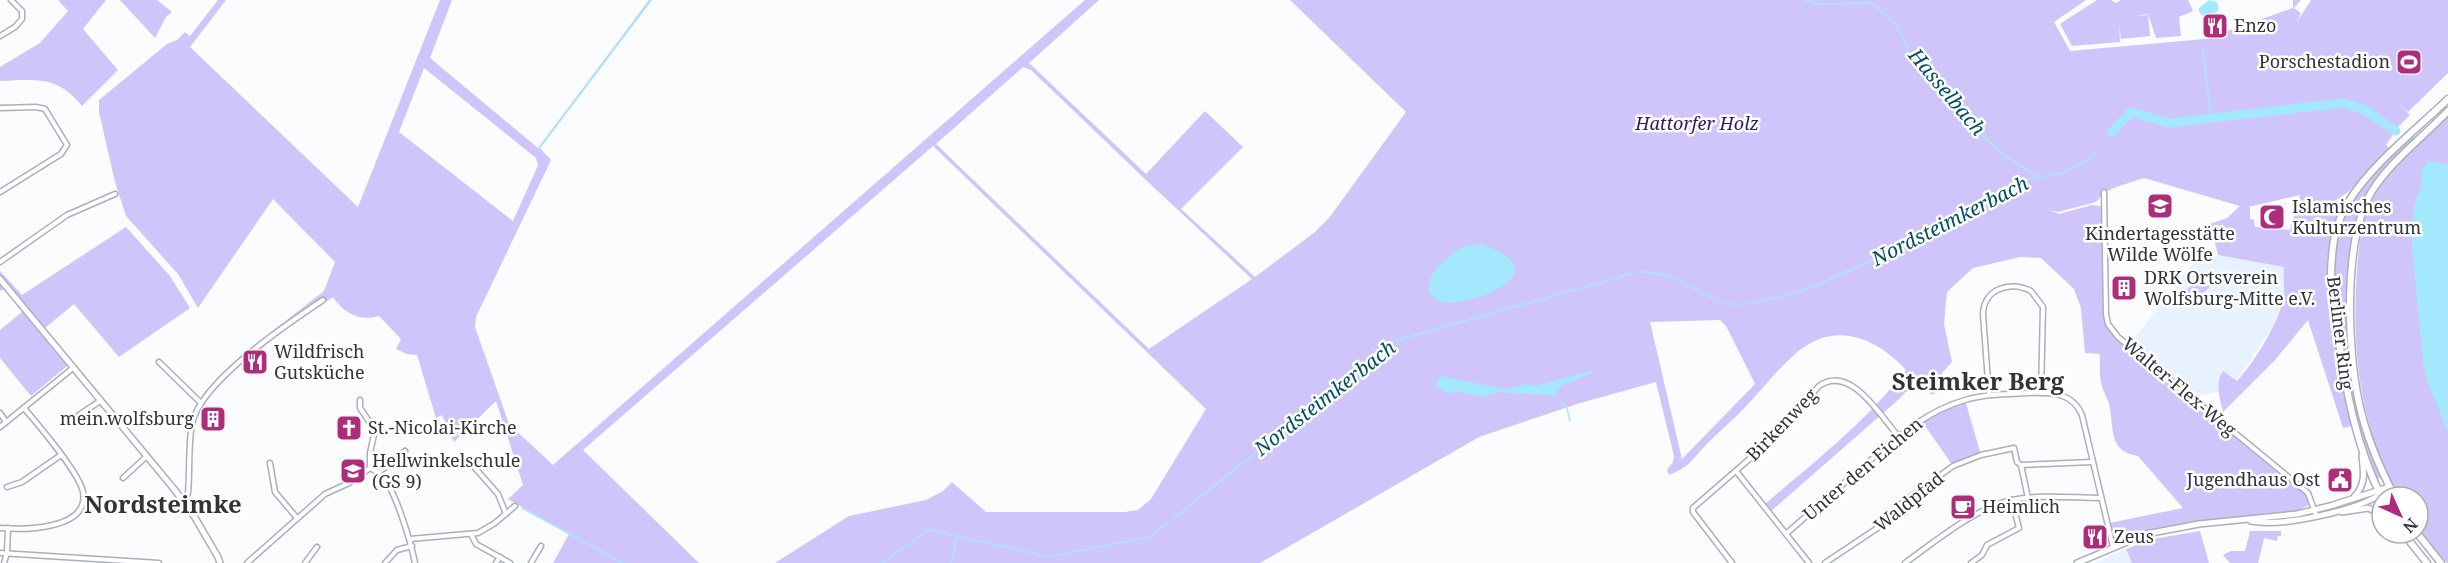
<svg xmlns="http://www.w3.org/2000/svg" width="2448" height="563" viewBox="0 0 2448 563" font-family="'Noto Serif',serif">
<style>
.built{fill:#e8f2ff}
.green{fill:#cfc5fa;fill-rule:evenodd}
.water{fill:#a4e8fe}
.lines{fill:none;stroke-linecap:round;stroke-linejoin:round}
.stream{stroke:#a4e8fe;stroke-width:1.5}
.river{stroke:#a4e8fe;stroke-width:9}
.minor-casing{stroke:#aab0ba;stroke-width:7}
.tertiary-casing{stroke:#aab0ba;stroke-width:8}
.secondary-casing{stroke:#aab0ba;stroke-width:9}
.minor{stroke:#fff;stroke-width:4}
.tertiary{stroke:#fff;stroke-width:5}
.secondary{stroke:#fff;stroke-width:6}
.labels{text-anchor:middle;stroke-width:5;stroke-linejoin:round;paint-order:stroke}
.poi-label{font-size:18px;fill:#303337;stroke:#fff;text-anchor:start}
.park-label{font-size:18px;font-style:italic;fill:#321862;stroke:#fff}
.street-label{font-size:18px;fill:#303337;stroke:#fff}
.water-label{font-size:20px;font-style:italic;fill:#005062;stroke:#fff}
.district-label{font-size:24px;font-weight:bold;fill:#303337;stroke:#fff}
</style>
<rect width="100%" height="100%" fill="#fafcfe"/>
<!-- built -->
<g class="built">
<path d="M2218,255L2285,267L2283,297L2274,324L2237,381L2223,371L2218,380V392L2191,397L2130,344L2198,257Z"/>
<path d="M2126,549L2132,563H2095Z"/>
</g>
<!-- green -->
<g class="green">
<path d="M58,0H106L83,29L118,70L82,106C57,75 36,80 0,81V67L40,43L68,11Z"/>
<path d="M120,0H157L172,12L166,17L155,38Z"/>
<path d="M218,0H226L190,47L358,207L440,0H452L430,58L538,148L649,0H652L540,148L551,160L476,317L475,327L509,424L553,465L1085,0H1099L1029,63L1146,174L1205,111L1243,147L1181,209L1255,277L1315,232L1329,218L1406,112L1290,0H2086L2054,22L2070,51L2205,39L2293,8V0H2301L2294,8L2301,13L2297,22L2311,0H2448V73L2408,112L2398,103L2410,115L2399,126L2386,145L2391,150L2347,193L2336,200V206L2339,213C2318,282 2337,358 2351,426L2343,428L2308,320L2275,360L2223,412C2220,398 2214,383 2223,371L2237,381C2255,362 2277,325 2283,300C2285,289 2283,278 2284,267L2218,255L2210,224L2227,218L2240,206L2144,178L2116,187L2105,192L2096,202L2058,212L2049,210L2059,214L2092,205L2100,206L2103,209L2104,315L2110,332L2293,480L2306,494L2310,504L2298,511L2170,526L2114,539L2109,523L2183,508L2138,456C2109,451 2114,431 2110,409C2109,399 2102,391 2101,382C2099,373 2100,363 2100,354L2085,353L2081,308L2074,289L2041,258L2020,257L1973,268L1947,292L1944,324L1952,362L1942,373L1945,389L1931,395L1920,377L1898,400L1770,512L1764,505C1814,462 1866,422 1906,370C1874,336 1833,320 1794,355C1778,369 1764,387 1750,402C1736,418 1719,431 1704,447C1690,462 1690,466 1669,475L1667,470L1673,462L1674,456L1656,382L1580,403L1479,437L1260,563H775L849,516L926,500L943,491L952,482L986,512H1125L1138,510L1151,499L1206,409L933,146L583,450L699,563H553L569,534L508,499L523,485L496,401L454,442L442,415L436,418L417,355L407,354L396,349L401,339L379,316C361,322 343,313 333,297L284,329L244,364L238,358L324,291L335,262L273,199L198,308L178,274L126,216L115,182L99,112V100L167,44L177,40L185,32L190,36ZM1023,67L1031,70L1148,182L1252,279L1149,349L936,144ZM424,68L536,158L538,165L536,170L513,221L399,132ZM2300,195L2290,230L2255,227L2254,220L2250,219V207H2248ZM1720,320L1726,326L1755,384L1682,459L1650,322Z"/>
<path d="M2097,0H2111L2116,3L2121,0H2188L2193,11L2179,17L2181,36L2156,38L2148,14L2134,16L2148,15L2150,36L2121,39L2119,22L2120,42L2072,46L2060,24Z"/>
<path d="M2448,116V563H2447L2418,531V497H2399C2360,428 2351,349 2357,271C2359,246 2361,219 2374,196C2391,165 2422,141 2448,116Z"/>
<path d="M2413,137L2414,138L2397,154L2376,180L2362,205L2357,225L2348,337L2366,437L2382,477L2377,479C2353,413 2314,277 2346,212C2361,182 2389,160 2413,137Z"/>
<path d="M126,227L170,276L190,308L119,357L74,304L40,332L67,366L31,396L0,358V330L22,312L4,289L0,291V271L22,295Z"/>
<path d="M2200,275L2211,285L2192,307L2181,297Z"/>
<path d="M1965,400L1981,455L1953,466L1921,420Z"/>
<path d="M2200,531L2209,563H2132L2126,549L2153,539Z"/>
<path d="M2250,531H2281V536H2278L2277,541L2264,538L2258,563H2230L2223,555L2231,551H2245Z"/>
</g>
<!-- water -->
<g class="water">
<path d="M2209,0L2217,2L2219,9L2217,12L2203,16L2199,12V8Z"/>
<path d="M2429,161L2448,164V431L2428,384L2423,363L2412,246L2413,209L2421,186L2422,169Z"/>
<path d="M1481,244C1569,275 1459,310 1440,301C1413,289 1441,261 1455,252C1462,246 1471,245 1481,244Z"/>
<path d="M1589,371L1593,373L1560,386L1556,396L1499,392L1482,397L1461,392L1445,393L1436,385L1440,376L1506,389L1527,384L1536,386Z"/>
</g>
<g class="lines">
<!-- stream -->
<g class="stream">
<path d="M1803,0L1820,4L1872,3L1897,26L1915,61L1938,90L1979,133L2004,155L2037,176"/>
<path d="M2203,49L2211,118"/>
<path d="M538,150L651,0"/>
<path d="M1640,272C1675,272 1688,288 1717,300"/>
<path d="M1724,303C1749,310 1816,288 1838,275L1923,239L2024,180L2062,173L2085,162L2094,153"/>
<path d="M1562,402L1567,408L1570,421"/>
<path d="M522,508L623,563"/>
<path d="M1173,519L1394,341L1634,273"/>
<path d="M882,563L929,530L1049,557L1149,537L1170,521"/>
<path d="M951,563L957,538"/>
</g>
<!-- river -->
<path class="river" d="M2112,132L2131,112L2168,123L2344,103L2365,110L2396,131"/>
<!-- minor casing -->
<g class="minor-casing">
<g id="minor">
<path d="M0,36L15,27L22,19V11L11,0"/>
<path d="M0,108L36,107L45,109L67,145L61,154L0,192"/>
<path d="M2104,192L2106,314L2108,324L2118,337L2308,493L2316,515"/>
<path d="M0,262L67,215L115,194"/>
<path d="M159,362L201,403"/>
<path d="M1989,394L1983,315C1983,289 2010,280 2031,291L2043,307L2041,393"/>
<path d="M360,400V408L375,430L370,453V468"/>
<path d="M0,413L6,422"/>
<path d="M79,415L100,401"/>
<path d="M0,427L73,368"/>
<path d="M270,463L275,492L297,518"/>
<path d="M2021,465L2092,462"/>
<path d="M370,468C374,470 379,473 382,476C396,491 411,543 415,563"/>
<path d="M475,468L498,494L506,514"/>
<path d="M1736,471L1809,563"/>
<path d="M378,473L405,451"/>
<path d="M123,478L147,456"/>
<path d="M7,487L22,482L61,455"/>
<path d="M184,502L188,493C190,471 188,446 192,424C200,382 287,324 323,300"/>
<path d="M0,528C23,530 90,530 83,492C79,472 38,425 24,408"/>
<path d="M1787,533C1811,512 1835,491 1859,470C1892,442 1923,412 1965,400C1986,394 2007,394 2028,393C2051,392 2072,392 2082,415L2113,547"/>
<path d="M471,534L476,544L510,563"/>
<path d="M410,539L478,533L495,523L515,506"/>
<path d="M0,553L159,563"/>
<path d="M4,563L7,553L8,528"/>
<path d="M247,563L325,494L349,483L370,468"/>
<path d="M305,563L317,547"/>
<path d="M385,563L397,550L412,546"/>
<path d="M496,563L500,557"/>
<path d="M531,563L541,546"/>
<path d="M1732,563L1693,512V508L1769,442L1819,386C1850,364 1880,415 1898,436"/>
<path d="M1825,563L1882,525L1902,503L1953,466L1981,455L2014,448L2017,462L2021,465L2028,498"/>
<path d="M1905,563C1936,541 1975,508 2012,500C2040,494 2072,498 2100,498"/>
<path d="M1971,563L1982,555L1987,545L2019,528L2012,500"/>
</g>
</g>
<!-- tertiary casing -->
<g class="tertiary-casing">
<g id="tertiary">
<path d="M0,279L174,489L194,516L218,557L220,563"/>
<path d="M2354,497C2366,485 2364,472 2362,456"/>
<path d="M2342,512L2368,508L2382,514"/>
<path d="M2251,521C2282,527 2355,511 2381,494"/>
<path d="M2077,563L2146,534L2199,524L2297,514L2330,506L2389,487"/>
</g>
</g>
<!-- secondary casing -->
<g class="secondary-casing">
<g id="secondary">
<path d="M2395,497C2379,467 2366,436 2359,403C2347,349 2343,239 2372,191C2391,161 2423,137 2448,111"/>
<path d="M2382,498C2356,447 2346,390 2338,335C2334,309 2329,283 2332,257C2333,238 2339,217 2349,201C2371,165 2417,129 2448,99"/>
<path d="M2403,533L2427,563"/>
<path d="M2417,533L2441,563"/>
</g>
</g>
<!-- minor -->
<use href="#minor" class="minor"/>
<!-- tertiary -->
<use href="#tertiary" class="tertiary"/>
<!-- secondary -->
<use href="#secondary" class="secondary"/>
</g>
<!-- icons -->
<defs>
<g id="restaurant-square" transform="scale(1.35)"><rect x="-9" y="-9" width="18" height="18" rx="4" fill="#ae2d7a" stroke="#fff"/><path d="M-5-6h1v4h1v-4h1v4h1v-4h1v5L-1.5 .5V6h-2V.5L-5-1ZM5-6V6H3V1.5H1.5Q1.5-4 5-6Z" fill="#fff"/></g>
<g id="stadium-square" transform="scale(1.35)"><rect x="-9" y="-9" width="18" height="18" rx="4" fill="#ae2d7a" stroke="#fff"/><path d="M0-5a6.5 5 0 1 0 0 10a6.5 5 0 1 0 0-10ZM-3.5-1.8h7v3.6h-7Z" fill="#fff"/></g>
<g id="school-square" transform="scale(1.35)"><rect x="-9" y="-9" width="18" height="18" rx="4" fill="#ae2d7a" stroke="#fff"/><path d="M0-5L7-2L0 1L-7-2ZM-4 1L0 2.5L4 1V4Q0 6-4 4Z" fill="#fff"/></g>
<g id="mosque-square" transform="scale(1.35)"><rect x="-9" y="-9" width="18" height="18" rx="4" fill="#ae2d7a" stroke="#fff"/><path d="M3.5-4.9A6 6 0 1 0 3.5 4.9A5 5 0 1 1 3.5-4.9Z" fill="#fff"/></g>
<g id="building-square" transform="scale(1.35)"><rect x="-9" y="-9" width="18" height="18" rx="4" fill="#ae2d7a" stroke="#fff"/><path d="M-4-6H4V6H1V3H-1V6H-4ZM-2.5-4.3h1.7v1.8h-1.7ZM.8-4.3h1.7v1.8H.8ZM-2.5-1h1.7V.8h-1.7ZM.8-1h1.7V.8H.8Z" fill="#fff"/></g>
<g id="church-square" transform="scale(1.35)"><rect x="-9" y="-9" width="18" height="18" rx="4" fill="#ae2d7a" stroke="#fff"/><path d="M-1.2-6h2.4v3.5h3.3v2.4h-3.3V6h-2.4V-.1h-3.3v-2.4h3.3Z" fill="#fff"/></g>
<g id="civic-square" transform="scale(1.35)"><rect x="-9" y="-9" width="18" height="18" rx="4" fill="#ae2d7a" stroke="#fff"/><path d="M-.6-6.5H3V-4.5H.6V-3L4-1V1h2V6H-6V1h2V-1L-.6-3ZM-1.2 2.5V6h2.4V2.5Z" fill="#fff"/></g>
<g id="cafe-square" transform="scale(1.35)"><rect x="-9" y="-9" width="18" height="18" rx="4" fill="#ae2d7a" stroke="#fff"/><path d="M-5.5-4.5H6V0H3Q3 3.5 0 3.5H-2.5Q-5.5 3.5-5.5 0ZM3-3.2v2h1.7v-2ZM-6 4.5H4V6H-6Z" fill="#fff"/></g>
</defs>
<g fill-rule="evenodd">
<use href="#restaurant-square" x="2215" y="26"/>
<use href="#stadium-square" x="2409" y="62"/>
<use href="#school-square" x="2160" y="206"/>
<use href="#mosque-square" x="2272" y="217"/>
<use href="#building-square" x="2124" y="288"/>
<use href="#restaurant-square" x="255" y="362"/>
<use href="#building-square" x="213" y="419"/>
<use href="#church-square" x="349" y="428"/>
<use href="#school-square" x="353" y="471"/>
<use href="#civic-square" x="2340" y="480"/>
<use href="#cafe-square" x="1963" y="507"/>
<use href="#restaurant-square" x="2095" y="537"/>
</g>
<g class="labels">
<!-- poi labels -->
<g class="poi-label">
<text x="2234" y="32">Enzo</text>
<text x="2390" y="68" text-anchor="end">Porschestadion</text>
<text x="2292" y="213">Islamisches<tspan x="2292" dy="21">Kulturzentrum</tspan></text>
<text x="2160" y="240" text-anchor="middle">Kindertagesstätte<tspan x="2160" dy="21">Wilde Wölfe</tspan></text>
<text x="2144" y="284">DRK Ortsverein<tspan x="2144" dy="21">Wolfsburg-Mitte e.V.</tspan></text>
<text x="274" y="358">Wildfrisch<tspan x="274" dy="21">Gutsküche</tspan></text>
<text x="194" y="425" text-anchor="end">mein.wolfsburg</text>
<text x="368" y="434">St.-Nicolai-Kirche</text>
<text x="372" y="467">Hellwinkelschule<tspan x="372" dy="21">(GS 9)</tspan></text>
<text x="2320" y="486" text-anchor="end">Jugendhaus Ost</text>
<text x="1982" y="513">Heimlich</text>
<text x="2114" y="543">Zeus</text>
</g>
<!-- park labels -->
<g class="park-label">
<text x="1697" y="130">Hattorfer Holz</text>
</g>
<!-- street labels -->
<g class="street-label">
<text transform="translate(2340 333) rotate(83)" y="6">Berliner Ring</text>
<text transform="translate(2179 387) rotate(40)" y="6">Walter-Flex-Weg</text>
<text transform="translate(1782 425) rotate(-46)" y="6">Birkenweg</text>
<text transform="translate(1863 469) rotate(-40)" y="6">Unter den Eichen</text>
<text transform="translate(1909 502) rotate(-39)" y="6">Waldpfad</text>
</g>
<!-- water labels -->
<g class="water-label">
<text transform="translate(1947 92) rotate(50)" y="7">Hasselbach</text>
<text transform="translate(1950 221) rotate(-27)" y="7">Nordsteimkerbach</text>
<text transform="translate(1325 398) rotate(-38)" y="7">Nordsteimkerbach</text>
</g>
<!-- district labels -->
<g class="district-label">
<text x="1978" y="390">Steimker Berg</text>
<text x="163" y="513">Nordsteimke</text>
</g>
</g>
<!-- north arrow -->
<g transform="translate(2400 515) rotate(135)"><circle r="28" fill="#ffffff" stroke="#acadaf" stroke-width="1.5"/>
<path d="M0-4.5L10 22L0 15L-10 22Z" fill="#ae2d7a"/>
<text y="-9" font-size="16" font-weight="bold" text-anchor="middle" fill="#303337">N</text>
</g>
</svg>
